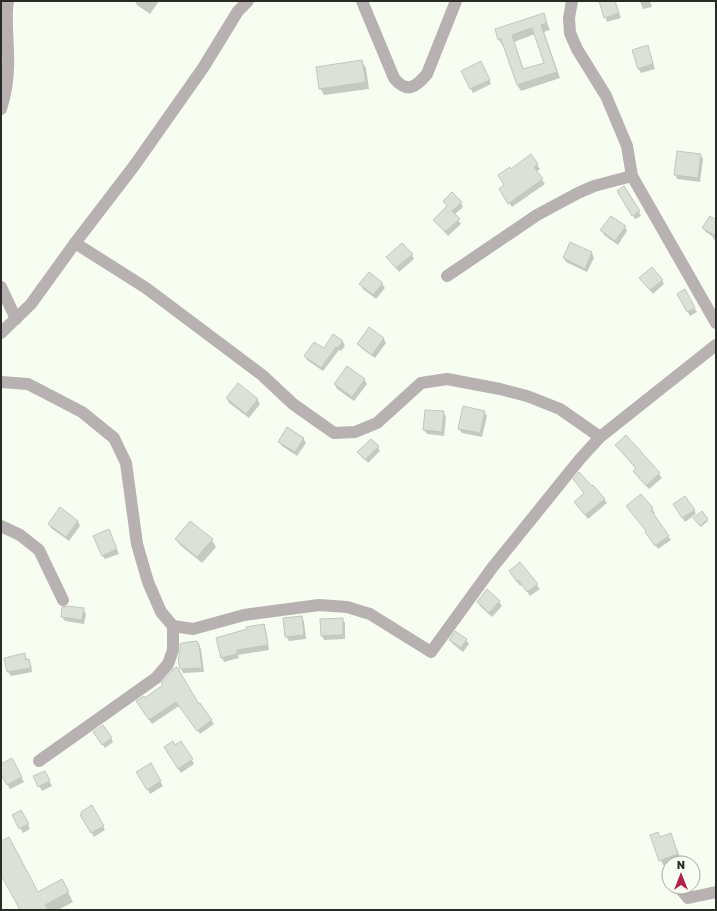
<svg xmlns="http://www.w3.org/2000/svg" width="717" height="911" viewBox="0 0 717 911" font-family="'Golos Text',sans-serif">
<style>
.shadow{fill:#0003;fill-rule:evenodd}
.building{fill:#dbe1d6;stroke:#c1c7bc;fill-rule:evenodd}
.lines{fill:none;stroke-linecap:round;stroke-linejoin:round}
.minor{stroke:#b7b1b1;stroke-width:12}
</style>
<rect width="100%" height="100%" fill="#f7fdf1"/>
<!-- shadow -->
<g class="shadow">
<path d="M135,1H159L150,14L137,5Z"/>
<path d="M600,1H615L621,18L607,22Z"/>
<path d="M640,1H650L652,7L643,9Z"/>
<path d="M543,14L550,30L544,32L560,78L521,91L517,85L504,45L503,46L499,40ZM535,34L545,63L524,70L514,42Z"/>
<path d="M647,46L655,69L641,73L638,68Z"/>
<path d="M362,62L366,68L369,89L324,95L320,88Z"/>
<path d="M483,67L491,84L473,93L462,72Z"/>
<path d="M700,155L703,159L700,182L677,179L675,174Z"/>
<path d="M531,156L540,169L536,172L545,184L512,207L500,189L505,186L511,170Z"/>
<path d="M444,202L461,203L463,207L454,215L461,224L448,236L434,220L448,207Z"/>
<path d="M639,212L641,216L635,219L633,216Z"/>
<path d="M716,221V242L712,236L706,232L703,228Z"/>
<path d="M625,227L627,231L618,245L604,235L602,230Z"/>
<path d="M571,243L592,253L594,258L587,272L566,262L564,258Z"/>
<path d="M412,255L414,259L399,272L388,257Z"/>
<path d="M640,278L662,280L664,284L653,294Z"/>
<path d="M360,284H382L385,288L376,299L363,289Z"/>
<path d="M684,291L697,312L690,316L678,294Z"/>
<path d="M369,328L384,339L386,343L375,358L361,348L358,344Z"/>
<path d="M334,335L343,342L345,346L341,351L339,350L323,371L307,360L305,356L324,349Z"/>
<path d="M364,379L367,384L354,401L337,389L335,385Z"/>
<path d="M227,399H257L260,404L249,418L229,403Z"/>
<path d="M443,412L446,417L444,436L427,434L424,430Z"/>
<path d="M484,412L487,416L482,437L462,433L459,429Z"/>
<path d="M625,437L662,478L649,489L637,475L634,471L636,469L616,445Z"/>
<path d="M303,438L306,443L297,456L282,446L279,442Z"/>
<path d="M378,447L380,451L368,463L359,452Z"/>
<path d="M641,495L652,509L655,513L653,515L671,540L658,549L647,532L627,506Z"/>
<path d="M604,499L607,503L588,519L575,502Z"/>
<path d="M677,509L694,510L696,514L685,522Z"/>
<path d="M701,513L708,521L701,527L695,520Z"/>
<path d="M78,521L80,526L69,541L51,528L49,524Z"/>
<path d="M111,535L119,554L105,559L102,555Z"/>
<path d="M176,539L212,540L216,547L202,563L180,545Z"/>
<path d="M520,564L540,589L530,596L522,584L520,586L510,571Z"/>
<path d="M478,602H499L502,606L492,617L480,606Z"/>
<path d="M83,609L86,614L84,624L65,621L62,617Z"/>
<path d="M302,617L304,622L306,639L289,641L286,636Z"/>
<path d="M342,619L345,623V639L324,640L322,636Z"/>
<path d="M264,625L266,630L269,650L238,655L239,658L224,662L222,658L248,630Z"/>
<path d="M450,640H466L469,644L463,652L453,644Z"/>
<path d="M199,645L201,649L204,672L183,673L181,668Z"/>
<path d="M24,654L31,665L32,672L11,676L8,672L6,659Z"/>
<path d="M164,686L199,705L214,724L200,734L179,706L152,724L140,706Z"/>
<path d="M97,736L111,738L113,742L105,748Z"/>
<path d="M175,746L192,760L194,764L181,773L168,752Z"/>
<path d="M11,759L24,782L10,789L1,773V765Z"/>
<path d="M150,764L163,786L150,794L138,772Z"/>
<path d="M44,772L52,786L42,791L34,777Z"/>
<path d="M92,807L105,830L94,837L82,815Z"/>
<path d="M21,811L30,829L23,833L13,815Z"/>
<path d="M651,836L673,839L680,857L683,856L686,863H676V860L663,865Z"/>
<path d="M1,842L38,893L62,881L73,902L58,910H21L1,873Z"/>
</g>
<!-- building -->
<g class="building">
<path d="M599,1H615L619,13L604,18Z"/>
<path d="M544,13L547,23L541,25L557,72L517,85L501,39L498,40L495,29ZM532,28L544,63L523,69L512,35Z"/>
<path d="M648,45L653,64L638,69L632,50Z"/>
<path d="M362,60L366,82L319,89L316,67Z"/>
<path d="M481,61L490,80L470,89L461,71Z"/>
<path d="M677,151L701,154L698,178L674,175Z"/>
<path d="M531,154L538,164L534,167L543,179L508,204L499,189L504,185L498,175L510,167L511,169Z"/>
<path d="M624,186L640,211L632,216L617,191Z"/>
<path d="M452,192L462,202L452,211L460,219L445,232L433,220L447,206L443,201Z"/>
<path d="M611,216L626,226L615,241L600,230Z"/>
<path d="M710,216L716,220V236L702,228Z"/>
<path d="M570,242L592,252L585,269L563,258Z"/>
<path d="M402,243L413,254L396,268L386,257Z"/>
<path d="M652,267L663,280L650,290L639,278Z"/>
<path d="M369,272L383,283L373,295L359,284Z"/>
<path d="M685,289L695,308L687,312L677,294Z"/>
<path d="M369,327L384,338L372,355L357,344Z"/>
<path d="M333,334L343,341L338,348L336,347L321,368L304,356L314,342L324,348Z"/>
<path d="M347,366L365,379L352,397L334,384Z"/>
<path d="M238,383L258,399L246,414L226,398Z"/>
<path d="M463,406L485,411L480,433L458,429Z"/>
<path d="M425,410L444,411L442,432L423,430Z"/>
<path d="M287,427L304,438L295,452L278,442Z"/>
<path d="M626,435L660,473L646,486L633,471L636,468L615,445Z"/>
<path d="M371,439L379,446L365,460L357,452Z"/>
<path d="M579,472L592,486L593,485L605,499L585,515L574,502L584,493L573,479Z"/>
<path d="M641,494L653,508L651,510L669,536L655,546L645,532L646,531L626,506Z"/>
<path d="M685,496L695,510L682,518L673,504Z"/>
<path d="M60,507L78,521L66,537L48,524Z"/>
<path d="M702,511L708,519L700,526L693,518Z"/>
<path d="M190,521L213,539L197,557L175,539Z"/>
<path d="M109,529L117,549L102,556L93,536Z"/>
<path d="M520,562L538,584L527,592L518,580L517,582L509,571Z"/>
<path d="M487,589L500,601L489,613L477,602Z"/>
<path d="M67,606L84,608L82,620L61,617L62,607Z"/>
<path d="M302,616L304,635L285,637L283,618Z"/>
<path d="M343,618V635L321,636L320,619Z"/>
<path d="M264,624L268,645L237,650V654L221,658L216,638L247,629L246,627Z"/>
<path d="M455,631L467,639L461,648L449,640Z"/>
<path d="M197,641L198,644H199L202,668L180,669L178,659L180,652V644L182,643Z"/>
<path d="M25,653L26,660L29,659L31,668L7,672L4,658Z"/>
<path d="M177,667L199,704L200,703L212,720L197,731L176,702L149,720L136,701L144,696L145,698L163,685L161,683L173,669Z"/>
<path d="M103,725L112,738L102,745L93,732Z"/>
<path d="M173,741L175,745L181,741L193,759L178,769L164,747Z"/>
<path d="M12,758L22,777L7,785L1,775V764Z"/>
<path d="M151,763L161,781L147,790L136,772Z"/>
<path d="M45,771L50,781L38,787L33,776Z"/>
<path d="M92,805L104,826L91,833L80,815L82,814L81,812Z"/>
<path d="M21,810L29,824L19,829L12,815Z"/>
<path d="M658,832L660,837L671,833L678,854L659,861L650,835Z"/>
<path d="M9,837L38,892L62,879L69,892L45,905L48,910H20L1,875V841Z"/>
</g>
<g class="lines">
<!-- minor -->
<g class="minor">
<path d="M362,1L394,78C407,94 416,87 427,74L456,1"/>
<path d="M572,1L569,18L570,33L577,49L606,96L627,146L632,176L716,323"/>
<path d="M1,109C7,90 9,73 8,54C8,36 5,19 8,1"/>
<path d="M75,243L146,288L262,375L293,404L334,433L355,432L377,423L421,383L447,379L500,389L527,396L560,409L600,437"/>
<path d="M447,276L537,215L578,193L594,186L632,176"/>
<path d="M1,287L16,319"/>
<path d="M1,333L31,304L75,243L134,166L203,68L238,11L248,1"/>
<path d="M1,382L28,384L82,412L114,438L126,463L137,544L148,582L161,612L173,626L193,629L244,615L319,605L347,607L370,614L431,652L492,568L580,459L600,437L716,345"/>
<path d="M1,526L20,535L39,550L63,600"/>
<path d="M39,761L156,678L168,664L173,650V626"/>
<path d="M679,887L688,898L716,892"/>
</g>
</g>
<!-- border -->
<rect width="717" height="911" fill="none" stroke="#292b27" stroke-width="4"/>
<!-- north arrow -->
<g transform="translate(681 875)"><circle r="19" fill="#f7fdf1" stroke="#a5a9a0"/>
<path d="M0-3L7 15L0 10L-7 15Z" fill="#b1204b"/>
<text y="-6" font-size="11" font-weight="bold" text-anchor="middle" fill="#292b27">N</text>
</g>
</svg>
